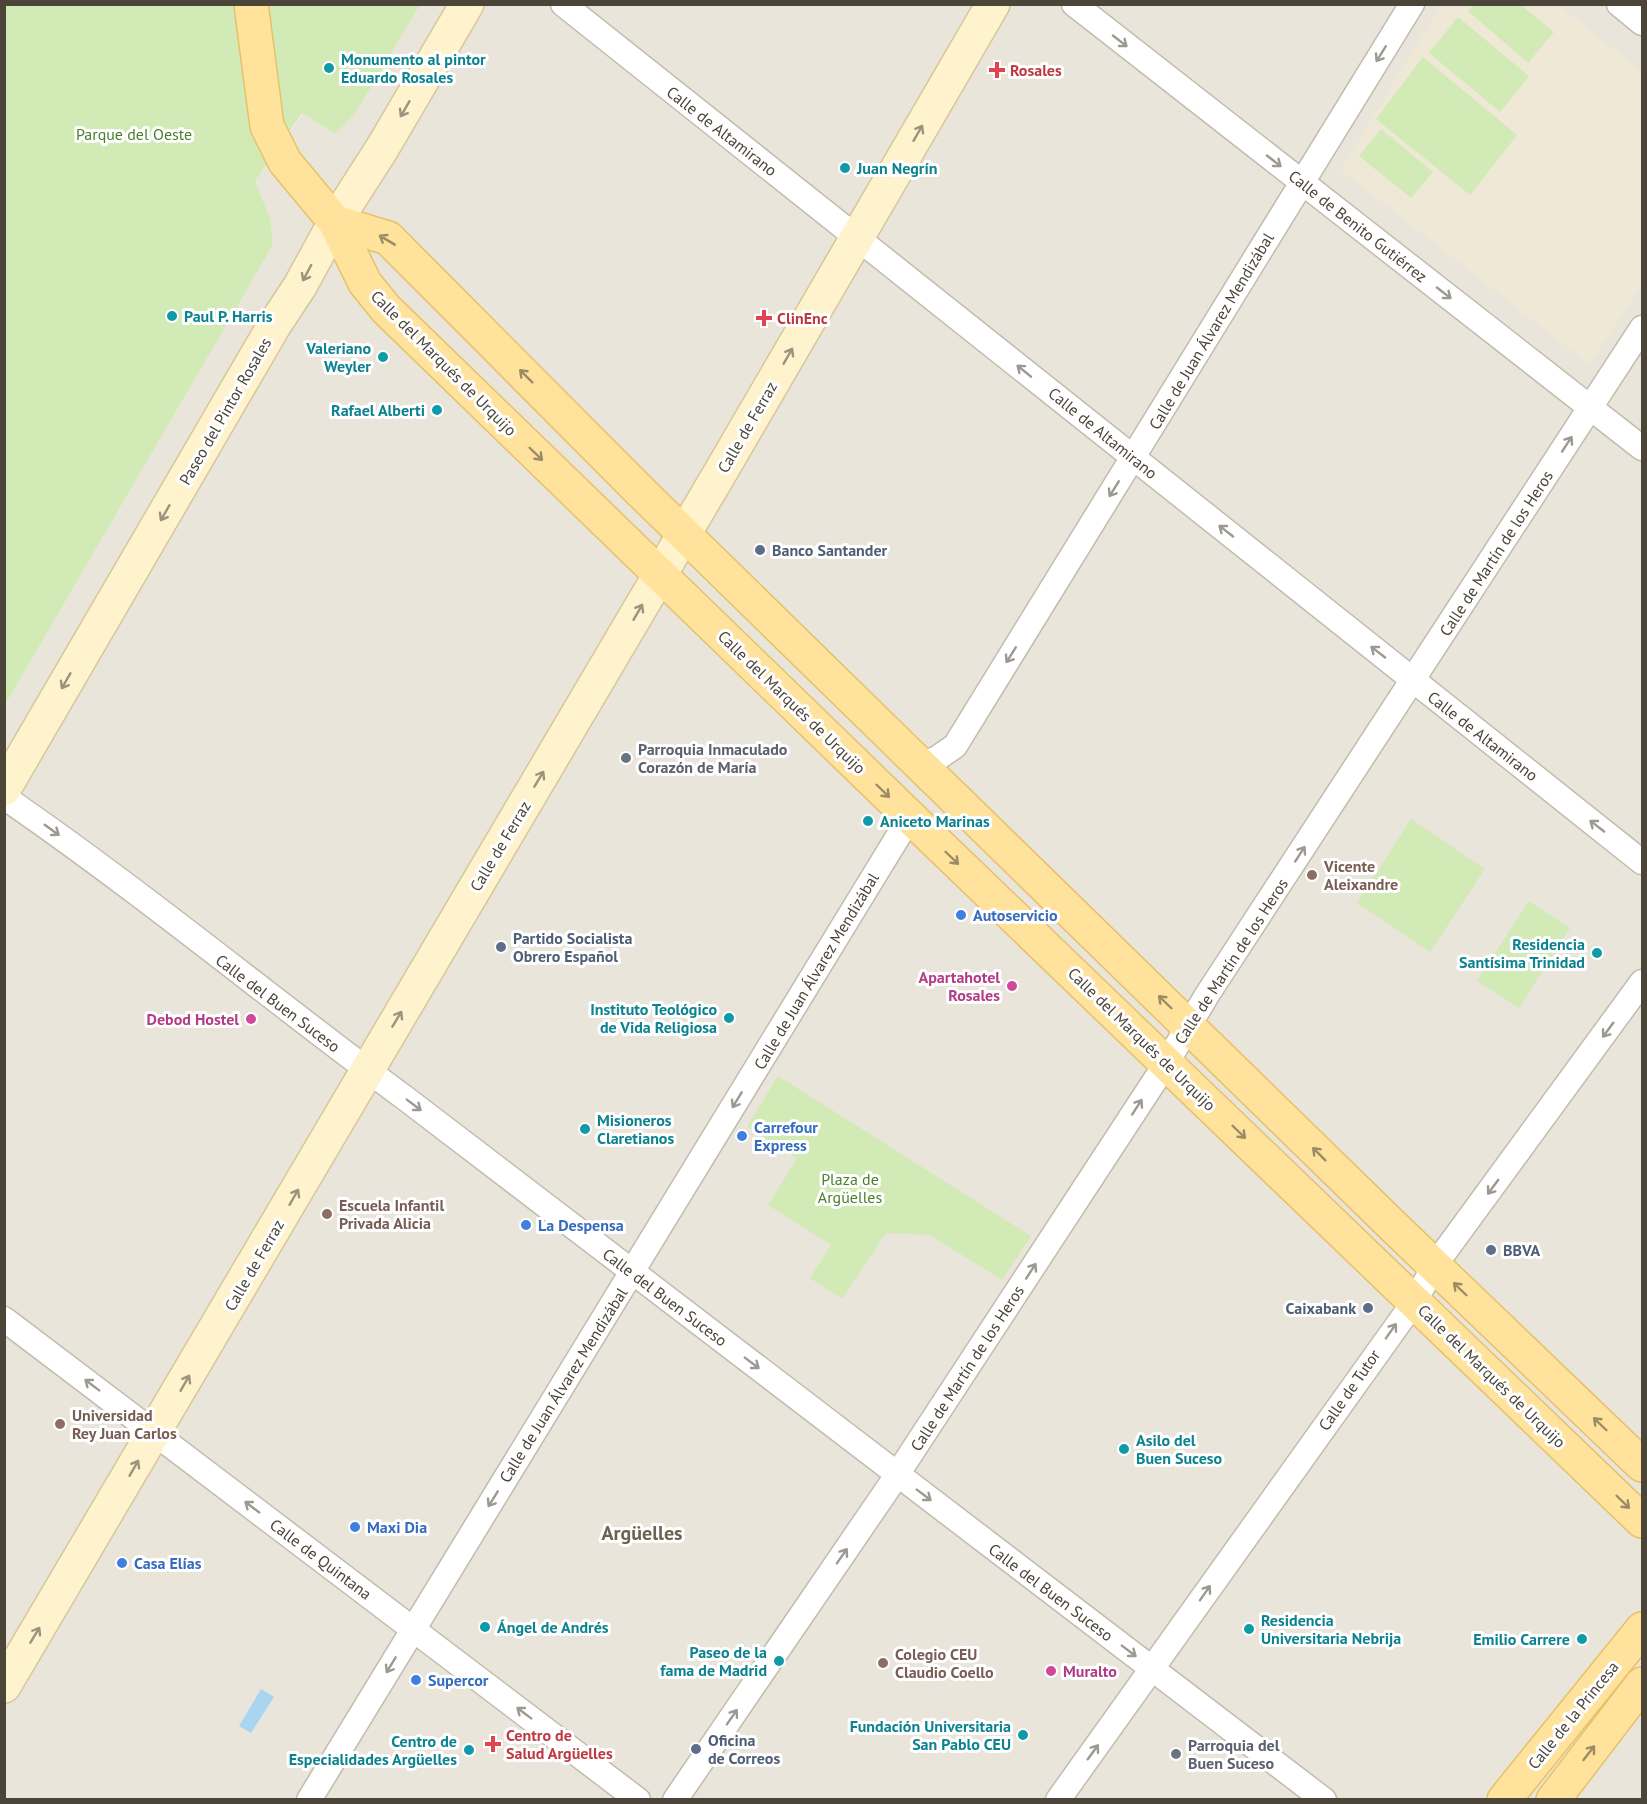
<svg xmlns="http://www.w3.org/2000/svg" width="1647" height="1804" viewBox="0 0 1647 1804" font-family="'PT Sans',sans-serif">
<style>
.residential{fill:#eae5da}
.education{fill:#efe8d6}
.green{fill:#d2eab5}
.water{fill:#a9d4f2}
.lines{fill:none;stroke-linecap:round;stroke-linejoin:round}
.minor-casing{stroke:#c2bbae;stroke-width:27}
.secondary-casing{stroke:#d6c79b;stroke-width:36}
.primary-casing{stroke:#e6c16a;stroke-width:36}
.minor{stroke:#fff;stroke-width:24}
.secondary{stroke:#fff3cd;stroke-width:33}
.primary{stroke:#ffe39c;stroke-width:33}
.oneway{stroke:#9c9892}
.oneway2{stroke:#9c937c}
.oneway3{stroke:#9c8c66}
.culture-dot{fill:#0f9aa8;stroke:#fff;stroke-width:2}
.health-dot{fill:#e0444e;stroke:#fff;stroke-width:2}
.service-dot{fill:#5c6f8a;stroke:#fff;stroke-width:2}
.worship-dot{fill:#6b7280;stroke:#fff;stroke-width:2}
.education-dot{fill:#8d6e63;stroke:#fff;stroke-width:2}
.shop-dot{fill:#3f7fe0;stroke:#fff;stroke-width:2}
.hotel-dot{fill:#d1479c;stroke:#fff;stroke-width:2}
.labels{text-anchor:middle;stroke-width:6;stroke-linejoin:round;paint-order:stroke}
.culture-label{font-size:16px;font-weight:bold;fill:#0d838f;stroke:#fff;text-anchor:start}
.health-label{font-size:16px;font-weight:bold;fill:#be3a42;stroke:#fff;text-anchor:start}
.street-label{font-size:16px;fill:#4b4439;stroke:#fff}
.park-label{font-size:16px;fill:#4a7f2a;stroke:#fff}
.service-label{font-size:16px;font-weight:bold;fill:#4e5e75;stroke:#fff;text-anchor:start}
.worship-label{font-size:16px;font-weight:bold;fill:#5b616d;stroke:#fff;text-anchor:start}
.education-label{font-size:16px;font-weight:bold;fill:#785e54;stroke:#fff;text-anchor:start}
.shop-label{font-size:16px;font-weight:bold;fill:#366cbe;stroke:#fff;text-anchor:start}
.hotel-label{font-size:16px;font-weight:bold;fill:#b23c85;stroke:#fff;text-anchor:end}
.quarter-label{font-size:20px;font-weight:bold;fill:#6e6250;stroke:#fff}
</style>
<rect width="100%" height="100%" fill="#f6f3ec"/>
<!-- residential -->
<path class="residential" d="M420,5H1642V1799L5,1800V705L273,245L270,218L255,181L303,113L334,134L355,114Z"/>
<!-- education -->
<path class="education" d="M1441,5H1558L1642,72V285L1589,364L1341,170Z"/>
<!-- green -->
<g class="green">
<path d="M5,5H420L355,114L335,134L302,113L255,181L270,218L273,245L5,705Z"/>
<path d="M1473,5H1521L1554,32L1528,63L1468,11Z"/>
<path d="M1458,17L1529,76L1500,112L1429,53Z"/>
<path d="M1423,57L1517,135L1470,195L1376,119Z"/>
<path d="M1381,129L1433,172L1411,198L1359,156Z"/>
<path d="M1411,819L1485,869L1430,952L1357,903Z"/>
<path d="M1529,901L1570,928L1519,1008L1477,981Z"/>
<path d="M778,1076L1031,1236L1002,1280L930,1235L886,1233L842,1299L810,1278L831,1245L768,1205L797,1158L747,1127Z"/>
</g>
<!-- water -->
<path class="water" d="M261,1689L274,1697L251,1733L239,1726Z"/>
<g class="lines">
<!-- minor casing -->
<g class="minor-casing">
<g id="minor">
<path d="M563,4L1642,862"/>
<path d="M1074,4L1642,448"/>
<path d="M1619,4L1642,23"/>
<path d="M919,764L936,759L955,746L1412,4"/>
<path d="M4,797C142,892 271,999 405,1098L1324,1800"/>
<path d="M4,1319L638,1800"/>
<path d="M309,1800L910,817"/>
<path d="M675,1800L889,1487L1167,1062L1207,995L1642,328"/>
<path d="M1058,1800L1414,1302L1435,1265L1642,982"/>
</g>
</g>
<!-- secondary casing -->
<g class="secondary-casing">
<g id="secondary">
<path d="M4,789L275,324L300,286L335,222L383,147L467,4"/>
<path d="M4,1686L720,473L993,4"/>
</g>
</g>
<!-- primary casing -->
<g class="primary-casing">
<g id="primary">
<path d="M251,4L267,126L285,162L335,222L365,283L386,309L910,817L1642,1521"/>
<path d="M335,222L388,238L641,492L903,748L1395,1228L1642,1465"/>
<path d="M1504,1800L1642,1629"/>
<path d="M1553,1800L1642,1684"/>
</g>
</g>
<!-- minor -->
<use href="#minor" class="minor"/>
<!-- secondary -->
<use href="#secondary" class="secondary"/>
<!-- primary -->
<use href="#primary" class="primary"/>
</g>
<!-- one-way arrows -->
<defs><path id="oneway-shaft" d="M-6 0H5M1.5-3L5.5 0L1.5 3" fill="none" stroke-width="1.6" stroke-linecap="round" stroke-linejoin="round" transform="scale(1.5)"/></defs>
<g class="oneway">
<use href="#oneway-shaft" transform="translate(1120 41) rotate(38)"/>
<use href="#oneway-shaft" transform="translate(1381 54) rotate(122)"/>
<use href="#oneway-shaft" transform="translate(1274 161) rotate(38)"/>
<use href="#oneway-shaft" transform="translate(1444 293) rotate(38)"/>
<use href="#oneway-shaft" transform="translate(1024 371) rotate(-141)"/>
<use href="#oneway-shaft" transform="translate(1567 444) rotate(-57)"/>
<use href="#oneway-shaft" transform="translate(1114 489) rotate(122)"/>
<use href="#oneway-shaft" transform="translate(1226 531) rotate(-142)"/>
<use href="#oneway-shaft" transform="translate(1378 652) rotate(-142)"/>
<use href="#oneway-shaft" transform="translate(1011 655) rotate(122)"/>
<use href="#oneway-shaft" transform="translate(1597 826) rotate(-142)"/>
<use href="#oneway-shaft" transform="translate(52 830) rotate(36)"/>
<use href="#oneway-shaft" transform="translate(1300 854) rotate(-57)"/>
<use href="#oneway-shaft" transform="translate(1608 1030) rotate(126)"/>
<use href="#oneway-shaft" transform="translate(737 1100) rotate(121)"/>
<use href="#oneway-shaft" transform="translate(414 1105) rotate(37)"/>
<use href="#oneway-shaft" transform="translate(1137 1107) rotate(-57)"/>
<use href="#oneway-shaft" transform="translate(1493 1187) rotate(126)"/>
<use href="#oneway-shaft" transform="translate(1031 1271) rotate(-57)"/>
<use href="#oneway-shaft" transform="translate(1391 1331) rotate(-55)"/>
<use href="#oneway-shaft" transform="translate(752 1363) rotate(37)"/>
<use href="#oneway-shaft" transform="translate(92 1385) rotate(-143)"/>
<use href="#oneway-shaft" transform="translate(924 1495) rotate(37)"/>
<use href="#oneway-shaft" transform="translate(493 1499) rotate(122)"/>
<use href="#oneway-shaft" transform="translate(252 1507) rotate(-143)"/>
<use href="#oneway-shaft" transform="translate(842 1556) rotate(-55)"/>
<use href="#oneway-shaft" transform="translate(1205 1593) rotate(-55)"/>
<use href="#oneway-shaft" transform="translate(1129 1651) rotate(37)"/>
<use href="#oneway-shaft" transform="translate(391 1665) rotate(121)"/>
<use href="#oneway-shaft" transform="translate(524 1713) rotate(-143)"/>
<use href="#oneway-shaft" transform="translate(732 1717) rotate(-55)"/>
<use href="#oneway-shaft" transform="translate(1093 1752) rotate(-54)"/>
</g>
<g class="oneway2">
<use href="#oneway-shaft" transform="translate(405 109) rotate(120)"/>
<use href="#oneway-shaft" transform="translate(918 133) rotate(-60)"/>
<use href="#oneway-shaft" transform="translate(307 273) rotate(118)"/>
<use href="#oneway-shaft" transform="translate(788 356) rotate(-60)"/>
<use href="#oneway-shaft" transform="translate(165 513) rotate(120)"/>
<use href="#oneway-shaft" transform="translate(638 612) rotate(-60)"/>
<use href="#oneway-shaft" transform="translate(66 681) rotate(120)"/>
<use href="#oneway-shaft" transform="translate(539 779) rotate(-59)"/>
<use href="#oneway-shaft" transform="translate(397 1019) rotate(-59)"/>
<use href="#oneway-shaft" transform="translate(294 1197) rotate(-60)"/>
<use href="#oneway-shaft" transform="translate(185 1383) rotate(-60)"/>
<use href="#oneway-shaft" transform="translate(134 1468) rotate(-60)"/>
<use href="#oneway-shaft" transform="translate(35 1635) rotate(-59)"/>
</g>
<g class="oneway3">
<use href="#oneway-shaft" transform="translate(387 240) rotate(-149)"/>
<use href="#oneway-shaft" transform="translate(526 376) rotate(-135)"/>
<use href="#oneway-shaft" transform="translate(536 454) rotate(44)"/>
<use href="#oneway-shaft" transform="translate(883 791) rotate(44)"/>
<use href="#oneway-shaft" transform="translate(952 858) rotate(44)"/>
<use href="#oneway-shaft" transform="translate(1165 1002) rotate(-136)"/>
<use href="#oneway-shaft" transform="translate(1239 1132) rotate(44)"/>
<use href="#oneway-shaft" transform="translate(1319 1154) rotate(-135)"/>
<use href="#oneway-shaft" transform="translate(1460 1289) rotate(-136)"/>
<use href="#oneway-shaft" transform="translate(1600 1424) rotate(-136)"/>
<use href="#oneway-shaft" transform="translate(1623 1502) rotate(44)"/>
<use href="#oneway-shaft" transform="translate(1589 1753) rotate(-52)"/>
</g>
<!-- markers -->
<g class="culture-dot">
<circle cx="329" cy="68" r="6"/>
<circle cx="845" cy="168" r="6"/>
<circle cx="172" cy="316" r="6"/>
<circle cx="383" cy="357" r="6"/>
<circle cx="437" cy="410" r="6"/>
<circle cx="868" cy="821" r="6"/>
<circle cx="1597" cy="953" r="6"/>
<circle cx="729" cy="1018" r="6"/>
<circle cx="585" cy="1129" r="6"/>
<circle cx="1124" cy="1449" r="6"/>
<circle cx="485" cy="1627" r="6"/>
<circle cx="1249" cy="1629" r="6"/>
<circle cx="1582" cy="1639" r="6"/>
<circle cx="779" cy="1661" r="6"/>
<circle cx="1023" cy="1735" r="6"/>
<circle cx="469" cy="1750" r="6"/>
</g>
<g class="health-dot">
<path d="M994 61h6v6h6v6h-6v6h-6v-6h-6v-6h6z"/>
<path d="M761 309h6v6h6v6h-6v6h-6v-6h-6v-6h6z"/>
<path d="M490 1735h6v6h6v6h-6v6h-6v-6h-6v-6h6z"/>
</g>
<g class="service-dot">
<circle cx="760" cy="550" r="6"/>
<circle cx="501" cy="947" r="6"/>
<circle cx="1491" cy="1250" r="6"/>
<circle cx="1368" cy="1308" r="6"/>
<circle cx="696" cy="1749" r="6"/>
</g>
<g class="worship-dot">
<circle cx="626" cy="758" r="6"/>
<circle cx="1176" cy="1754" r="6"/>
</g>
<g class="education-dot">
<circle cx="1312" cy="875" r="6"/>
<circle cx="327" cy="1214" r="6"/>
<circle cx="60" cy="1424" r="6"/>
<circle cx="883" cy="1663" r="6"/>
</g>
<g class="shop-dot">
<circle cx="961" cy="915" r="6"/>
<circle cx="742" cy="1136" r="6"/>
<circle cx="526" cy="1225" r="6"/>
<circle cx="355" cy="1527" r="6"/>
<circle cx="122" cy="1563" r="6"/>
<circle cx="416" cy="1680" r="6"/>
</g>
<g class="hotel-dot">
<circle cx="1012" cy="986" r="6"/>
<circle cx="251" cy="1019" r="6"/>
<circle cx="1051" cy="1671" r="6"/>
</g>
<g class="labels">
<!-- culture labels -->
<g class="culture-label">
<text x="341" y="65">Monumento al pintor<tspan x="341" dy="18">Eduardo Rosales</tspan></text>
<text x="857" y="174">Juan Negrín</text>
<text x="184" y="322">Paul P. Harris</text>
<text x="371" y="354" text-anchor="end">Valeriano<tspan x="371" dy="18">Weyler</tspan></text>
<text x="425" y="416" text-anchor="end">Rafael Alberti</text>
<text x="880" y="827">Aniceto Marinas</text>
<text x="1585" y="950" text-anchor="end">Residencia<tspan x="1585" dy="18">Santísima Trinidad</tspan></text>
<text x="717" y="1015" text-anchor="end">Instituto Teológico<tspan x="717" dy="18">de Vida Religiosa</tspan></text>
<text x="597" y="1126">Misioneros<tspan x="597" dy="18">Claretianos</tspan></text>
<text x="1136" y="1446">Asilo del<tspan x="1136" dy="18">Buen Suceso</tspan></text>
<text x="1261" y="1626">Residencia<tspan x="1261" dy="18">Universitaria Nebrija</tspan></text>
<text x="497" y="1633">Ángel de Andrés</text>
<text x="1570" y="1645" text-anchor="end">Emilio Carrere</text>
<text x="767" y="1658" text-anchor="end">Paseo de la<tspan x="767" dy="18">fama de Madrid</tspan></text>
<text x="1011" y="1732" text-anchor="end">Fundación Universitaria<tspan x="1011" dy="18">San Pablo CEU</tspan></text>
<text x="457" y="1747" text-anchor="end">Centro de<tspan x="457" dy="18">Especialidades Argüelles</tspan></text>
</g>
<!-- health labels -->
<g class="health-label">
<text x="1010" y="76">Rosales</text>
<text x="777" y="324">ClinEnc</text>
<text x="506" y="1741">Centro de<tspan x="506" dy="18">Salud Argüelles</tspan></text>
</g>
<!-- street labels -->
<g class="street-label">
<text transform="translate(722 131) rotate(38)" y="6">Calle de Altamirano</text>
<text transform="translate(1358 226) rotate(38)" y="6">Calle de Benito Gutiérrez</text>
<text transform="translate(1211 331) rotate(-59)" y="6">Calle de Juan Álvarez Mendizábal</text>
<text transform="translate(444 363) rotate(45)" y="6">Calle del Marqués de Urquijo</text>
<text transform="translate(225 411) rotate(-60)" y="6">Paseo del Pintor Rosales</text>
<text transform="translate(747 427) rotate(-60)" y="6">Calle de Ferraz</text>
<text transform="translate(1103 433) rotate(39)" y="6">Calle de Altamirano</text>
<text transform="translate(1496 553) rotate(-57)" y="6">Calle de Martín de los Heros</text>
<text transform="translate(792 702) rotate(44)" y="6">Calle del Marqués de Urquijo</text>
<text transform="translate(1483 736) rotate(38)" y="6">Calle de Altamirano</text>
<text transform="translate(500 846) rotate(-59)" y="6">Calle de Ferraz</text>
<text transform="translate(1231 961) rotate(-57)" y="6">Calle de Martín de los Heros</text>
<text transform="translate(816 971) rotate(-59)" y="6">Calle de Juan Álvarez Mendizábal</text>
<text transform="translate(278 1003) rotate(37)" y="6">Calle del Buen Suceso</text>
<text transform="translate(1142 1039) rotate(44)" y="6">Calle del Marqués de Urquijo</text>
<text transform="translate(254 1265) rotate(-60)" y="6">Calle de Ferraz</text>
<text transform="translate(665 1297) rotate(37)" y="6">Calle del Buen Suceso</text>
<text transform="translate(967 1368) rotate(-57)" y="6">Calle de Martín de los Heros</text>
<text transform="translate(1492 1376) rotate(44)" y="6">Calle del Marqués de Urquijo</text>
<text transform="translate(563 1385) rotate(-58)" y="6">Calle de Juan Álvarez Mendizábal</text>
<text transform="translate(1349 1390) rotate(-55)" y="6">Calle de Tutor</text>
<text transform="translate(321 1559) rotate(37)" y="6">Calle de Quintana</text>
<text transform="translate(1051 1592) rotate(37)" y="6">Calle del Buen Suceso</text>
<text transform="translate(1573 1715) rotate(-51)" y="6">Calle de la Princesa</text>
</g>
<!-- park labels -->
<g class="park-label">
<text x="134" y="140">Parque del Oeste</text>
<text x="850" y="1185">Plaza de<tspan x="850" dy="18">Argüelles</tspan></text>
</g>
<!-- service labels -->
<g class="service-label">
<text x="772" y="556">Banco Santander</text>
<text x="513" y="944">Partido Socialista<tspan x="513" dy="18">Obrero Español</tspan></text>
<text x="1503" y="1256">BBVA</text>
<text x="1356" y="1314" text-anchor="end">Caixabank</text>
<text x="708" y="1746">Oficina<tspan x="708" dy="18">de Correos</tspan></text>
</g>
<!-- worship labels -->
<g class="worship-label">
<text x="638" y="755">Parroquia Inmaculado<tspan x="638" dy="18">Corazón de María</tspan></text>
<text x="1188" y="1751">Parroquia del<tspan x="1188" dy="18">Buen Suceso</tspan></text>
</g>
<!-- education labels -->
<g class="education-label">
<text x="1324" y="872">Vicente<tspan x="1324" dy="18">Aleixandre</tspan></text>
<text x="339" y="1211">Escuela Infantil<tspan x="339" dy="18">Privada Alicia</tspan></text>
<text x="72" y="1421">Universidad<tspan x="72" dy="18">Rey Juan Carlos</tspan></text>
<text x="895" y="1660">Colegio CEU<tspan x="895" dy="18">Claudio Coello</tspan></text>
</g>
<!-- shop labels -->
<g class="shop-label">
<text x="973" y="921">Autoservicio</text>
<text x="754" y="1133">Carrefour<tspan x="754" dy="18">Express</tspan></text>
<text x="538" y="1231">La Despensa</text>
<text x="367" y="1533">Maxi Dia</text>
<text x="134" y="1569">Casa Elías</text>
<text x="428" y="1686">Supercor</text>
</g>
<!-- hotel labels -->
<g class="hotel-label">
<text x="1000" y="983">Apartahotel<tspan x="1000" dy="18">Rosales</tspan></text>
<text x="239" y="1025">Debod Hostel</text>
<text x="1063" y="1677" text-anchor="start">Muralto</text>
</g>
<!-- quarter labels -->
<g class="quarter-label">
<text x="642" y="1540">Argüelles</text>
</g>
</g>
<!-- border -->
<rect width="1647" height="1804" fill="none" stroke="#4b4439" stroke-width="12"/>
</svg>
